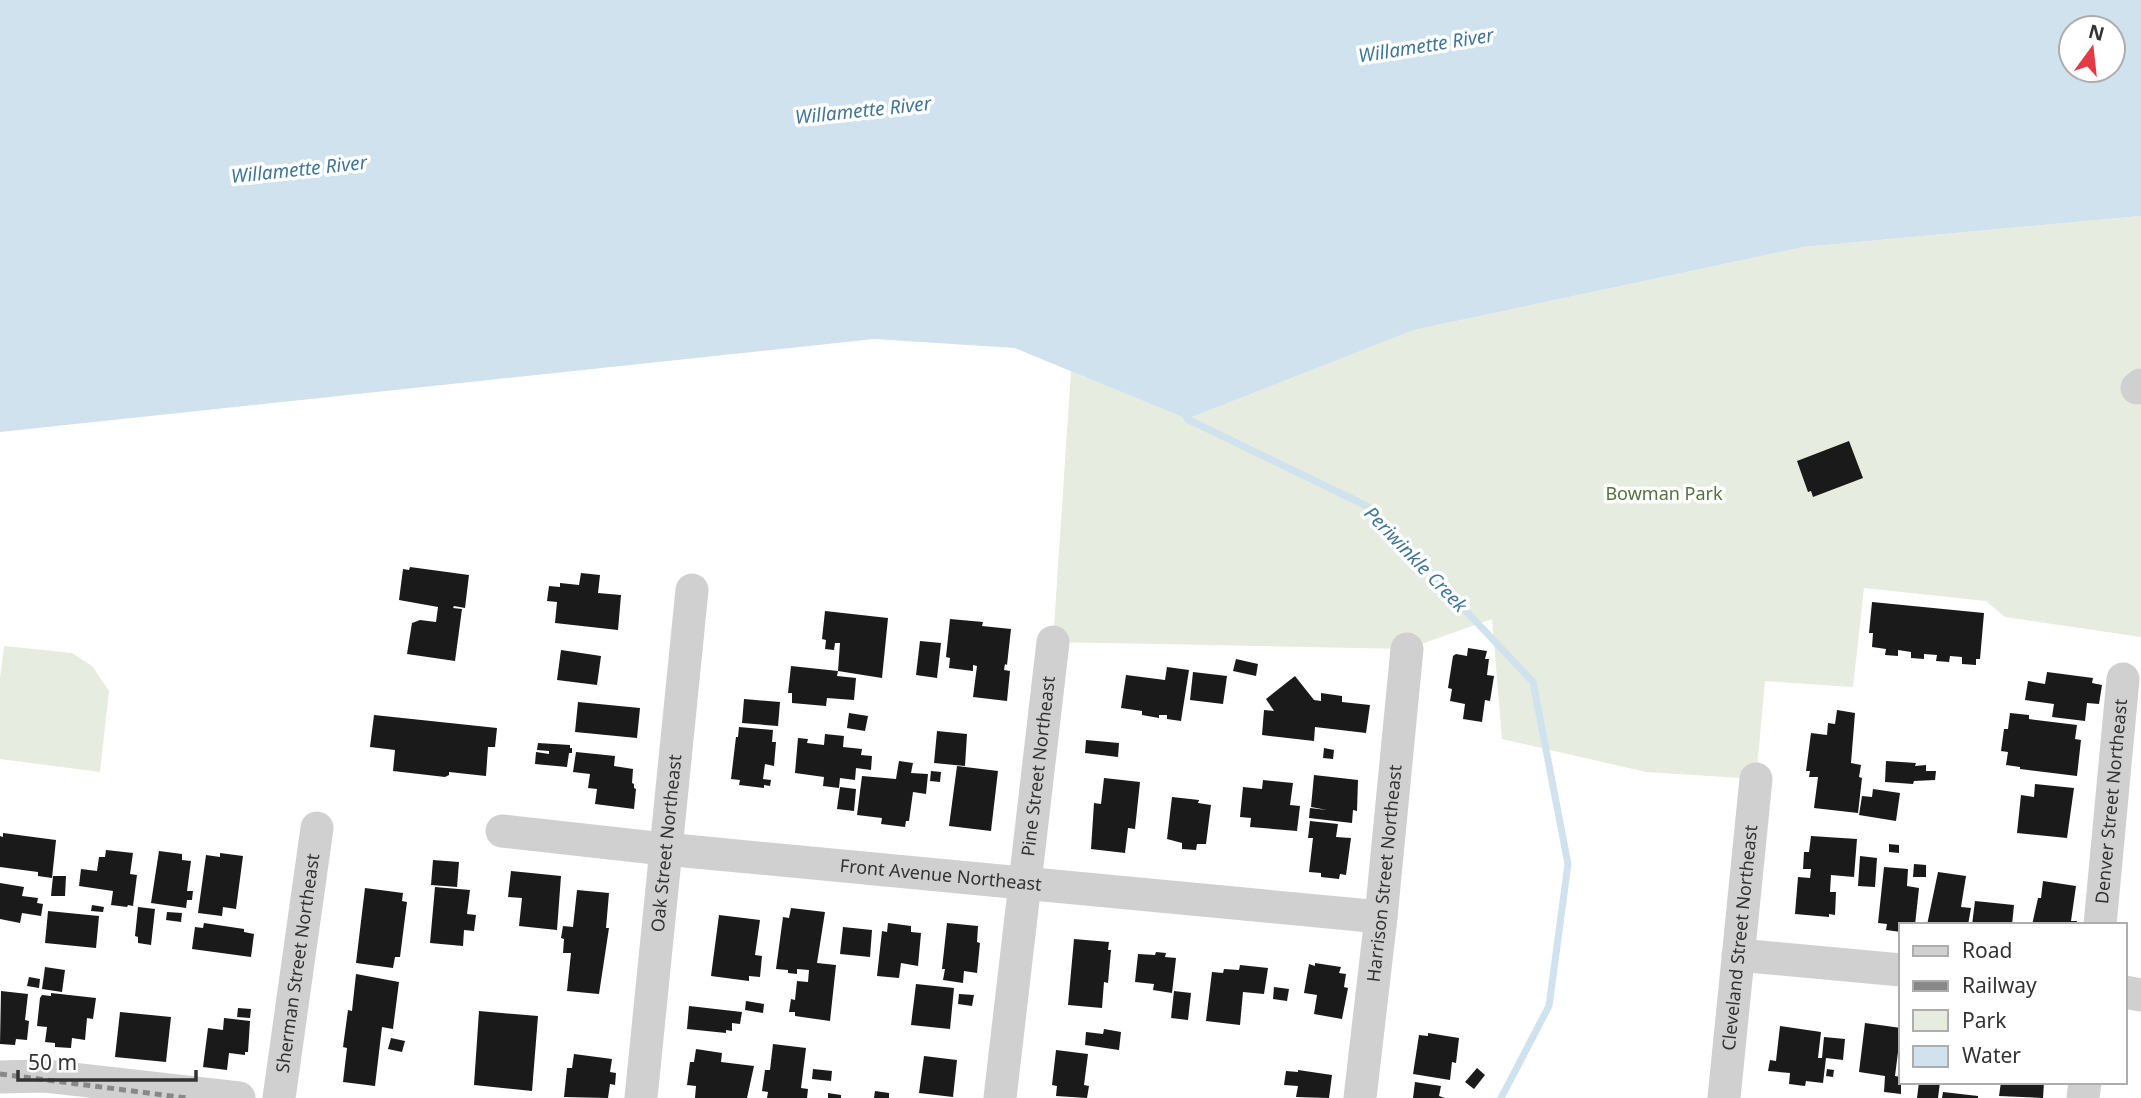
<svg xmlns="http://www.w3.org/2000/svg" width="2141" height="1098" viewBox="0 0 2141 1098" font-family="'Noto Sans',sans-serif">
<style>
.green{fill:#e6ecdf}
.water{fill:#cfe2ee;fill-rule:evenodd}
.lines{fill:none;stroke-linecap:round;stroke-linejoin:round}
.stream{stroke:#cfe2ee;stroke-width:7}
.building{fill:#1a1a1a}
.minor{stroke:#d0d0d0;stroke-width:33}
.rail{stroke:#888;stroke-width:5;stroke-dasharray:7 5;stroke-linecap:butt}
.labels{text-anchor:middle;stroke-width:7;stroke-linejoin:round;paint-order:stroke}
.park-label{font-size:18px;fill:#56703f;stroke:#fff}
.street-label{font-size:18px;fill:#333;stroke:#fff}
.water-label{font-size:19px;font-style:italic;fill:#3f7597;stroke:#fff}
</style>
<rect width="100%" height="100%" fill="#fff"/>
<!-- green -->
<g class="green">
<path d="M2141,216V637L2005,617L1986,601L1864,588L1853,687L1765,681L1756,779L1646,772L1502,739L1492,619L1407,649L1053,642L1071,371L1187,419L1414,330L1804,247Z"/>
<path d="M4,646L72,653L92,666L109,691L100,772L0,759V679Z"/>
</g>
<!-- water -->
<path class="water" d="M0,0H2141V216L1804,247L1414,330L1187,419L1015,348L874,339L0,432ZM2071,28H2113V70H2071Z"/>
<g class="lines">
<!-- stream -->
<path class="stream" d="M1187,412V419L1367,506L1533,682L1568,864L1549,1006L1501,1098"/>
</g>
<!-- building -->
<g class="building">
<path d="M1849,441L1863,478L1813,497L1811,491L1808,492L1797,461Z"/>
<path d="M410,567L469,575L465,608L454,606L453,608L462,609L455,661L407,654L412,623L420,620L436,622L438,607L399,600L403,569L409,570Z"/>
<path d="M581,573L600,575L598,593L621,595L618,630L555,623L557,602L547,601L549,586L560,587V583L579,585Z"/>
<path d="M1872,602L1984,613L1980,659H1976V665L1962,664V657L1950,656L1949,662L1936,661L1937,655L1924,654V659L1911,658V652L1898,650V656L1885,655L1886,649L1872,647L1873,633H1869Z"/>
<path d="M825,611L888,618L882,678L838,671L840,643H835L834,650L825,649L826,640L822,639Z"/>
<path d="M950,619L983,622L982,626L1011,629L1007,665L1005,664L1004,670L1010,671L1007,701L973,697L977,666L973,665V671L949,668L950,658L946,657Z"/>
<path d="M920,641L941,643L937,678L916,675Z"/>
<path d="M1468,648L1487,651L1485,659H1489L1487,675L1494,676L1490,701L1485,700L1482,722L1463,719L1465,704L1450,701L1452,689L1448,688L1453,656L1456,654L1467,656Z"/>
<path d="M561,650L601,656L597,685L557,680Z"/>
<path d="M1236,659L1258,664L1256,676L1233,671Z"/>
<path d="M791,666L838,671L837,676L856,678L854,700L827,698L826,706L792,703V693H788Z"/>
<path d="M1167,667L1189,670L1181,721L1167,719V715H1159V718L1142,715V711L1121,708L1126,675L1165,680Z"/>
<path d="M1193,672L1227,676L1223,704L1190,700Z"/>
<path d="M2047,672L2093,678L2092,683L2102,685L2099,704L2087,703L2085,721L2052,717L2054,704L2025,700L2028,681L2045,684Z"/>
<path d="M1295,676L1314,700L1321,701V693L1342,696V702L1370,705L1366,733L1315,727L1314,741L1262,735L1264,710L1274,711L1266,699Z"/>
<path d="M744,699L780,702L778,726L742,723Z"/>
<path d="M578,702L640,708L637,738L575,732Z"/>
<path d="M1837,710L1855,713L1851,763L1861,765L1859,777L1862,778L1858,813L1814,808L1818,777H1809L1810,771H1806L1811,733L1827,735L1828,723L1835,724Z"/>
<path d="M849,713L868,716L865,731L847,728Z"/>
<path d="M2010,713L2029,715V719L2077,725L2075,739L2081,740L2077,776L2020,769V767L2006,765L2008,752L2001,751L2004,729H2008Z"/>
<path d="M374,715L497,728L495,747H488L486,776L449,772V775L445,777L393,771L395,750L370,747Z"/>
<path d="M739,727L773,730L772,742H776L774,766L765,764L763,779L771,780L770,786L764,785V788L739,785L740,780L731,779L736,737H738Z"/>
<path d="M937,731L967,734L965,766L934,763Z"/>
<path d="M825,734L844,736L843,747L862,749L861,755L872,756L871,770L856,768L855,780L840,778L839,788L823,786L824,777L795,773L798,738L808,739L807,743L824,745Z"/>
<path d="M1086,740L1119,743L1118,757L1085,753Z"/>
<path d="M538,743L570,745V748H572V753H569L567,767L535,764L536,752L549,754V751L537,750Z"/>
<path d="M1324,748L1334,750L1333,759L1323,758Z"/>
<path d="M576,752L615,756L614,766L633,769L632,783L634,784V788L636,789L634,809L595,804L597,789L588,788L590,774L573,772Z"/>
<path d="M899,761L913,763L911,773L928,774L926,794L913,792L909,821H906L905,827L881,824L882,818L857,815L862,776L896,779Z"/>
<path d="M1886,761L1916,763L1915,766L1926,765V771H1936L1935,780L1914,781L1913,784L1885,782Z"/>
<path d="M957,766L998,771L991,831L949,826Z"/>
<path d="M931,771L941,772L940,782L930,781Z"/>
<path d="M1314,775L1358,780L1357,811L1353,810L1352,823L1309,818L1310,808L1327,810L1311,807Z"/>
<path d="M1104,778L1140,782L1135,829L1128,828L1125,853L1091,849L1094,803L1101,804Z"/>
<path d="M1263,780L1293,783L1290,805L1300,806L1297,831L1250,827L1251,818L1240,817L1243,787L1262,789Z"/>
<path d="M2035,784L2074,788L2067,838L2017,833L2021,795L2034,797Z"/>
<path d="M840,787L856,789L854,811L837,809Z"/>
<path d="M1873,789L1900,793L1896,821L1859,815L1862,796L1872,797Z"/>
<path d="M1172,797L1199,800L1198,803L1211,805L1206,844H1197L1196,850L1182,849V843L1167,839Z"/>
<path d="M1310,821L1338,824L1336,837L1351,838L1346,875L1340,874L1339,879L1321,877V873L1309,872L1313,838H1308Z"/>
<path d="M3,833L56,840L52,878L38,876V872L0,867V836L3,837Z"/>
<path d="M1811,836L1857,839L1854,877L1831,875L1830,892H1836L1835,915L1829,914V917L1795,914L1798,877L1810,878L1811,869H1803L1804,852H1809Z"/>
<path d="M1889,844L1899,845V853L1889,852Z"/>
<path d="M106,850L133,853L130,874L137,875L133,906L128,905L127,907L111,905L113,891L79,886L81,869L97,871L99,857H105Z"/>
<path d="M159,851L182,854V860L191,861L187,891H193L192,900H187L186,908L151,903Z"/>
<path d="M220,853L243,856L236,909L223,907L222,916L198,913L206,855L220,857Z"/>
<path d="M1860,856L1877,858L1875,887L1858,886Z"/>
<path d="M433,860L459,862L457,887L431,885Z"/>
<path d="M1914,864L1926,865V877H1913Z"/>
<path d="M1884,867L1908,869L1907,886L1919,888L1915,925H1901V932L1886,930L1887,924L1878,923Z"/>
<path d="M511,871L561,876L557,930L519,926L522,898L508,897Z"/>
<path d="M1938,872L1966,876L1961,907L1971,908L1968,925H1927Z"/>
<path d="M53,876H66L65,896H51Z"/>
<path d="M2043,881L2076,886L2071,921H2077L2076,925H2032L2038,898H2041Z"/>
<path d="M0,883L24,887L22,896L38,898L37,903L43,904L41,916L22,913L20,923L0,919Z"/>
<path d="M435,887L470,890L467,914L476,915L474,931L464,930L463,946L430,943Z"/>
<path d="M365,888L403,893L402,901L407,902L400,957H395L393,968L356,963Z"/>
<path d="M577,890L609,893L606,928H609L599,994L567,991L571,953H563L564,939L561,938L563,926L573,927Z"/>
<path d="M1975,901L2014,905L2012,925H1972Z"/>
<path d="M92,905L104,907L103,912L91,911Z"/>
<path d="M138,907L155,909L151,945L138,943V937L135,936Z"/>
<path d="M791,908L825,912L817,963L836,965L830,1021L795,1016V1012H789L791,999L795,1000L797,981L808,982L809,970L797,969V974L788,973V970L776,969L783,917L789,918Z"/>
<path d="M48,911L99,916L96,948L45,943Z"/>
<path d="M167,912L182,913L181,922L166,920Z"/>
<path d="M719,915L760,920L755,955L762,956L760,977L749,976V981L711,976Z"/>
<path d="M204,923L244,929V932L254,934L251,957L192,949L195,927L203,928Z"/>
<path d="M888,923L911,926V932L921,933L918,966L901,963L899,978L877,976L882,931L887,932Z"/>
<path d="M947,923L978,926L977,942L980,943L977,973L964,971L963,983L943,980L945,969H942Z"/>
<path d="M843,927L872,930L870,957L840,954Z"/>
<path d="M1074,939L1109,942L1108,950H1111L1108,983L1104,982L1102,1008L1068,1005Z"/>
<path d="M1156,952L1166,953L1165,957L1176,958L1172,993L1153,990L1154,984L1135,982L1138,954L1155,955Z"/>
<path d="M1315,963L1341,967L1339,973L1346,974L1344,987L1348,988L1342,1019L1314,1014L1317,995L1304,993L1309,964L1315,966Z"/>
<path d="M1240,965L1268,968L1264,994L1243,992L1240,1025L1206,1021L1212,972L1223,973L1224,969L1239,970Z"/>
<path d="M45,967L65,970L62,992L42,989Z"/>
<path d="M356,974L399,982L393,1029L382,1027L375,1086L343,1082L347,1048L343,1047L348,1010L352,1011Z"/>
<path d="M29,977L40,979L39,988L27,986Z"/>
<path d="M916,984L954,988L950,1029L911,1025Z"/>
<path d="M1274,987L1289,989L1287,1001L1273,999Z"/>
<path d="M1,991L28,994L25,1020L29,1021L27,1040L16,1039L15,1045L0,1044Z"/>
<path d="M1174,991L1191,993L1188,1020L1171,1018Z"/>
<path d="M51,993L96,998L93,1019L87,1018L85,1040L72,1038L71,1048L55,1047V1043L45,1042L47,1027L37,1026L40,998L42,995L51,996Z"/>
<path d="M959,994L974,995L972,1006L958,1004Z"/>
<path d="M746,1001L764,1004L763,1013L745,1010Z"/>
<path d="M689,1006L742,1012L740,1024L732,1023V1031L726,1030V1033L687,1029Z"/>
<path d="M238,1008L251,1009L250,1018L237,1017Z"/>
<path d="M479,1011L538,1016L532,1091L474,1085Z"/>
<path d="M120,1012L171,1017L166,1062L115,1057Z"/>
<path d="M224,1018L250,1021L248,1052H245V1055L229,1053L227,1070L203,1067L208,1028L223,1030Z"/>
<path d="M1865,1023L1901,1028L1895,1076L1901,1077V1094L1884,1092L1885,1076L1859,1072Z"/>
<path d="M1780,1026L1821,1032L1818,1058H1822L1824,1037L1845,1039L1843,1060L1826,1058L1823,1083L1806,1081L1805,1086L1789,1084L1790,1073L1768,1071L1770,1060L1776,1061Z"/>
<path d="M1104,1029L1121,1032L1119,1050L1085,1045L1086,1032L1103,1034Z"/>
<path d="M1428,1033L1459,1038L1456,1063L1452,1062L1450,1080L1413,1074L1419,1035L1428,1036Z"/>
<path d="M391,1038L405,1041L402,1052L388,1049Z"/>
<path d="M773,1044L806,1048L801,1088L808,1089L807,1098H767L768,1092L762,1091L765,1070H770Z"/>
<path d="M696,1049L722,1053L721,1062L754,1066L747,1098H695L696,1086L687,1085L690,1062H694Z"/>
<path d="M1056,1050L1088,1054L1084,1085L1089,1086L1087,1098L1056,1096L1057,1086L1052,1085Z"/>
<path d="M574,1054L612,1059L610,1072L616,1073L615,1085L610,1084L608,1098L564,1097L567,1068H572Z"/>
<path d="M924,1056L957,1060L953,1097L919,1093Z"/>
<path d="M1477,1068L1485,1075L1474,1089L1465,1082Z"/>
<path d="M813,1069L832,1071L831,1081L812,1079Z"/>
<path d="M1827,1069L1834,1070L1833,1077L1826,1076Z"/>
<path d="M1298,1070L1332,1075L1329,1098L1296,1097L1298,1086L1284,1085L1286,1071L1298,1072Z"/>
<path d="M1415,1082L1441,1086L1439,1096L1445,1098H1413Z"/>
<path d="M1919,1082H1940L1938,1098H1917Z"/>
<path d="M2001,1082H2044L2043,1098L1999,1096Z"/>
<path d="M875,1091L889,1093V1098H874Z"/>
<path d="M1943,1092L1978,1096V1098H1942Z"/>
<path d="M828,1093L841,1095V1098H828Z"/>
</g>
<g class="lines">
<!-- minor -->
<g class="minor">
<path d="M2137,388L2141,385"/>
<path id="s1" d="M502,831L664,849L1381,917"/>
<path id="s2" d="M2100,925L2123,679"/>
<path d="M1738,955L1901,970"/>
<path d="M2125,992L2141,995"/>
<path d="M0,1077L45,1076L239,1098"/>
<path id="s3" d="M279,1098L317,828"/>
<path id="s4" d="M641,1098L692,590"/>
<path id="s5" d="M1000,1098L1053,642"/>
<path id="s6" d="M1360,1098L1381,917L1407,649"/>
<path id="s7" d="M1724,1098L1756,779"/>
<path d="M2083,1098L2085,1082"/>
</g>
<!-- rail -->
<path class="rail" d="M0,1074L187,1098"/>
</g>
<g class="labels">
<!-- park labels -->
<g class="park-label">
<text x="1664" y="500">Bowman Park</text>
</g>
<!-- street labels -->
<g class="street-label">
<text dy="6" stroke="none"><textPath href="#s5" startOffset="334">Pine Street Northeast</textPath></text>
<text dy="6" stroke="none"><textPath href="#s2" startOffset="124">Denver Street Northeast</textPath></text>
<text dy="6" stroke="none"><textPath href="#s4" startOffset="256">Oak Street Northeast</textPath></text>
<text dy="6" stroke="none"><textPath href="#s6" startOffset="226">Harrison Street Northeast</textPath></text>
<text dy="6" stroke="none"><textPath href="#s1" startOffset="441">Front Avenue Northeast</textPath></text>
<text dy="6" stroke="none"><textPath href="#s7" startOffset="161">Cleveland Street Northeast</textPath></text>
<text dy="6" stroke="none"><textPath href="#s3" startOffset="136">Sherman Street Northeast</textPath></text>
</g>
<!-- water labels -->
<g class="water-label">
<text transform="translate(1426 45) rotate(-9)" y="7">Willamette River</text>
<text transform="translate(863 110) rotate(-6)" y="7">Willamette River</text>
<text transform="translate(299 169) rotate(-6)" y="7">Willamette River</text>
<text transform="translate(1416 559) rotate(46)" y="7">Periwinkle Creek</text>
</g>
</g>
<!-- legend -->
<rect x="1899" y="923" width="228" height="161" fill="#ffffff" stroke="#adadad" stroke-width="2"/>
<rect x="1913" y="946" width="35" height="10" fill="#d0d0d0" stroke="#adadad" stroke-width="2"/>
<text x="1962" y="958" font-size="21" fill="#333333">Road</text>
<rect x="1913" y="981" width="35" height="10" fill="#888888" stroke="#adadad" stroke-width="2"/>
<text x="1962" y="993" font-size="21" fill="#333333">Railway</text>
<rect x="1913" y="1010" width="35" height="21" fill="#e6ecdf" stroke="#adadad" stroke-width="2"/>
<text x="1962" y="1028" font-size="21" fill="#333333">Park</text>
<rect x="1913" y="1046" width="35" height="21" fill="#cfe2ee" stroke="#adadad" stroke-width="2"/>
<text x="1962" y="1063" font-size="21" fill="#333333">Water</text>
<!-- north arrow -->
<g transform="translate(2092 49) rotate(15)"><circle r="33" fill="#ffffff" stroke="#adadad" stroke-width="2"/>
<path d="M0-5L12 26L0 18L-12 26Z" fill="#e63946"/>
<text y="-10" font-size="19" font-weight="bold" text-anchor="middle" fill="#333333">N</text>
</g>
<!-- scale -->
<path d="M18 1070v10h178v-10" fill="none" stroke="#333333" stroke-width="3.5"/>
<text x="28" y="1070" font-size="21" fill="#333333" stroke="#ffffff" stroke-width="5" paint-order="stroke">50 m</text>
</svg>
